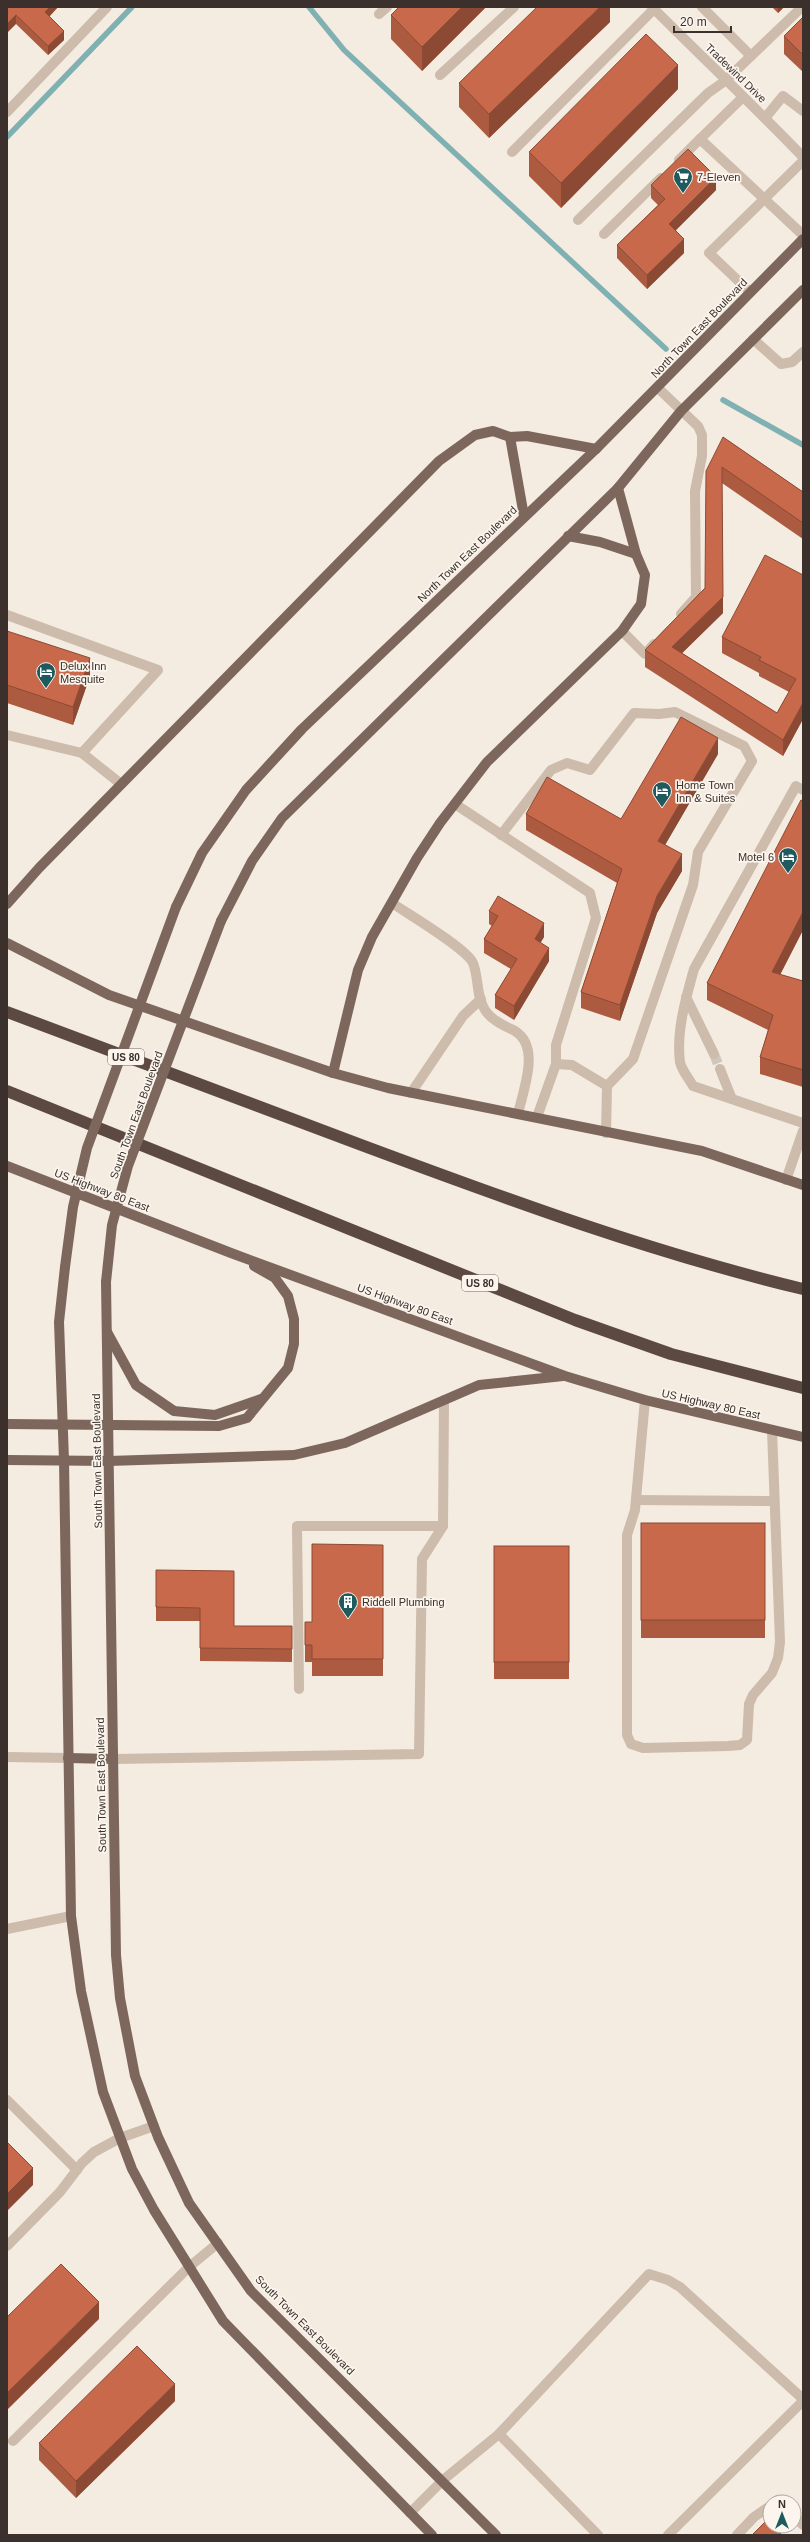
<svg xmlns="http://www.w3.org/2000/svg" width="810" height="2542" viewBox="0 0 810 2542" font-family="Arial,sans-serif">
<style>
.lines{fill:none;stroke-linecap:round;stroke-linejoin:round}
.stream{stroke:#7fb0b2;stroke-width:5.5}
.minor-tunnel{stroke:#cfc6bd;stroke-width:10;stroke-dasharray:10 5;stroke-linecap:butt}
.minor{stroke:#cdbbac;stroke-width:10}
.major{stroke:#7d675c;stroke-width:10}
.highway{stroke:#5c4a42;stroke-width:12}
.major-bridge{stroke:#7d675c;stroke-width:10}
.wall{fill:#ac5a40}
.shaded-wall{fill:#8c4a34}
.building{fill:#c8694b;stroke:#8c4a34}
.labels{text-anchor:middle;stroke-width:3.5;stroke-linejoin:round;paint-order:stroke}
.shield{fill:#fbf5ee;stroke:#756b66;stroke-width:1}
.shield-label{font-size:10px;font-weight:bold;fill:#3b302b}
.street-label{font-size:11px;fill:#3b302b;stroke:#fbf5ee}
.poi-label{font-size:11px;fill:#3b302b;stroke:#fbf5ee;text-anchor:start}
</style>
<rect width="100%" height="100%" fill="#f4ebe1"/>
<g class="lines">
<!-- stream -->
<g class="stream">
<path d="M309,7L344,50L666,349"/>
<path d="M7,137L132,7"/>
<path d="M723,400L803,445"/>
</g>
<!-- minor-tunnel -->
<path class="minor-tunnel" d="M714,1054L720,1069"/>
<!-- minor -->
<g class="minor">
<path d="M652,7C702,57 754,106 803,157"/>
<path d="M702,7L751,56"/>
<path d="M379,14L387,7"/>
<path d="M440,75L514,7"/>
<path d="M742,98L700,139L803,235"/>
<path d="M7,112L107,7"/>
<path d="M765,118L783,96L803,111"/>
<path d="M512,152L654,9"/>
<path d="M679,160L700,139"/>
<path d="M578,220L708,93L725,81L802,7"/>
<path d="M604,234L661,178"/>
<path d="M750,292L709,253L803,161"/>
<path d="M753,339L781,364L792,362L803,352"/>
<path d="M658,388L698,426L702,435V456L695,491L696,597L681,614"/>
<path d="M7,615L158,670L82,753L7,735"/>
<path d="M622,631L645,654L654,644"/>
<path d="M82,753L121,784"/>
<path d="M803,790L796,786L694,969C686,998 676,1031 680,1062C681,1069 689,1079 693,1086L803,1123"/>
<path d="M455,804L590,893L596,918L556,1045V1064L537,1117"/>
<path d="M501,835L551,770L567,763L590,770L634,713L659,714L675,712L744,746L752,761L698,852L693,885L633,1059L607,1086L606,1133"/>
<path d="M392,903C408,914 466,948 473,963C479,978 476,997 485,1010C491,1020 505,1026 515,1031C541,1047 523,1090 518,1114"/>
<path d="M686,997L714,1054"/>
<path d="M556,1064L572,1065L607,1086"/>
<path d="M720,1069L732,1099"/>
<path d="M411,1093L463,1016L481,999"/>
<path d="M786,1180L803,1131"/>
<path d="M645,1400L635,1510L627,1535V1735L631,1744L643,1748L728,1746L740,1745L747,1740L749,1704L753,1695L772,1673L778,1658L780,1642L772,1430"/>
<path d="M636,1500L774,1501"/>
<path d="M299,1689L297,1526H443"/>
<path d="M7,1757L68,1758"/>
<path d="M113,1759L419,1754L422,1559L443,1526L444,1400"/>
<path d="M7,1929L71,1916"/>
<path d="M7,2100L77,2170"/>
<path d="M7,2246L60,2192L82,2163L94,2152L120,2138L154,2126"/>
<path d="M499,2434L598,2535"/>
<path d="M13,2441L189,2267L218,2243"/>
<path d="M775,2502L778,2500L780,2502"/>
<path d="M410,2513L443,2480L499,2434L649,2274L668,2280L680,2287L803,2399"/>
<path d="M794,2516L803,2525"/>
<path d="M668,2535L803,2401"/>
<path d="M737,2535L754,2517L770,2506"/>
</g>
<!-- major -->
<g class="major">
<path d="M510,437L524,516"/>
<path d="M568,536L600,542L636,554"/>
<path d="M7,904L39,868L439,461L475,435L493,431L510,437L527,436L596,449"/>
<path d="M176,907L202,853L246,790L302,729L596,449L803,239"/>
<path d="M221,921L252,861L282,818L618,488L681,411L803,290"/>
<path d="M7,943L109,995L333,1073L388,1088L702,1151L803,1185"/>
<path d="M333,1073L358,970L372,937L417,858L440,823L487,762L622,631L641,604L645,575L636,554L618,488"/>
<path d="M7,1166L231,1253L565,1376L645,1400L803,1437"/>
<path d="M65,1267L59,1322L64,1460L71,1916L81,1991L103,2092L132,2169L154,2210L223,2321L432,2535"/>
<path d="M106,1282L116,1955L120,1998L135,2076L158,2137L189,2203L251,2291L496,2535"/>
<path d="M107,1332L136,1385L174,1411L215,1415L261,1399"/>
<path d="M7,1424L219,1426L247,1418L288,1368L294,1344V1319L288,1296L275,1278L254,1266"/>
<path d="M7,1460L109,1461L294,1455L345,1443L479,1385L563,1376"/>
<path d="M68,1758L113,1759"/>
</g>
<!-- highway -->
<g class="highway">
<path d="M7,1012C126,1056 245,1101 364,1146C509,1200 653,1253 803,1289"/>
<path d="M7,1091L575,1320L671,1354L803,1388"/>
</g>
<!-- major-bridge -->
<g class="major-bridge">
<path d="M65,1267L73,1207L87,1148L176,907"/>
<path d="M106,1282L112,1225L128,1166L221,921"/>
</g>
</g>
<!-- wall -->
<g class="wall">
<path d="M7,7H58L49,17L64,40L48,55L16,24Z"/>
<path d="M399,7H486L422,71L391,39V15Z"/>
<path d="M610,7V22L489,138L459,107V83Z"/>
<path d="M772,7H784L778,13Z"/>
<path d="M803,17V72L784,54V36Z"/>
<path d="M678,89L561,208L529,176V152Z"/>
<path d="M651,185L716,190L676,230L684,253L647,289L617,258V245L658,205L651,198Z"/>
<path d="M723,437L803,492V539L722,483L723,613L682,653L777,713L789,692L759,676V673L722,653V637L803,575V719L783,756L645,667V650L705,588Z"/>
<path d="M7,631L90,676L73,725L7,703Z"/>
<path d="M718,754L665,845L682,871L657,913L620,1021L581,1008V992L617,883L526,830V814L621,819Z"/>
<path d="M803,801V930L780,975L803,981V1087L760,1074V1057L768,1030L707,1000V983Z"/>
<path d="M489,911L544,937L540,943L549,961L514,1020L495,1008V995L511,969L484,953V939L492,926L489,924Z"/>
<rect x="641" y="1523" width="124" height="115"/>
<path d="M383,1545V1676H312V1662H305V1622H312Z"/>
<rect x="494" y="1546" width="75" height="133"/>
<path d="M156,1570L234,1626H292V1662L200,1661V1621H156Z"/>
<path d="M175,2401L76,2498L39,2460V2443Z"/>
</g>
<!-- shaded-wall -->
<g class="shaded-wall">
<path d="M50,7H58L45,21V12Z"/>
<path d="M462,7H486L422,71V47Z"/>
<path d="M600,7H610V22L489,138V114Z"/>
<path d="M778,7H784L778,13Z"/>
<path d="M16,15V24L7,33V24Z"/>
<path d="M64,31V40L48,55V46Z"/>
<path d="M678,65V89L561,208V183Z"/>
<path d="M716,177V190L669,237V224Z"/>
<path d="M684,239V253L647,289V275Z"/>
<path d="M723,597V613L672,663V647Z"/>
<path d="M90,658V676L73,725V707Z"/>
<path d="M803,703V719L783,756V740Z"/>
<path d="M718,738V754L658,857V841Z"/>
<path d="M682,854V871L657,913L620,1021V1005L657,896Z"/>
<path d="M803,912V930L772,990V972Z"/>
<path d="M544,923V937L535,952V939Z"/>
<path d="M549,948V961L514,1020V1006Z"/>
<path d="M33,2168V2185L7,2211V2194Z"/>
<path d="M99,2302V2319L7,2410V2393Z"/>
<path d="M175,2384V2401L76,2498V2481Z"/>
</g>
<!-- building -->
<g class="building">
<path d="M7,7H50L45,12L64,31L48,46L16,15L7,24Z"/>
<path d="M399,7H462L422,47L391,15Z"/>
<path d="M537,7H600L489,114L459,83Z"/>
<path d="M803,17V55L784,36Z"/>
<path d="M646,34L678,65L561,183L529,152Z"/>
<path d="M688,149L716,177L669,224L684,239L647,275L617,245L665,199L651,185Z"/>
<path d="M723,437L803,492V523L722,467L723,597L672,647L777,713L796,679L759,660L761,657L722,637L765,555L803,575V703L783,740L645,650L705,588L706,471Z"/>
<path d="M7,631L90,658L73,707L7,685Z"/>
<path d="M681,717L718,738L658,841L682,854L657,896L620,1005L581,992L622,869L526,814L547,777L621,819Z"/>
<path d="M801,800L803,801V912L772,972L803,981V1070L760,1057L773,1015L707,983Z"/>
<path d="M498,896L544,923L535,939L549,948L514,1006L495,995L517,959L484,939L498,916L489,911Z"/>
<rect x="641" y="1523" width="124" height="97"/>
<path d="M312,1544L383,1545V1659H312V1645H305V1622H312Z"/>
<rect x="494" y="1546" width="75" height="116"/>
<path d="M156,1570L234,1571V1626H292V1649L200,1648V1608L156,1607Z"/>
<path d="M7,2142L33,2168L7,2194Z"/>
<path d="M61,2264L99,2302L7,2393V2317Z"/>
<path d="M137,2346L175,2384L76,2481L39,2443Z"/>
<path d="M767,2520L770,2523V2526H773L782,2535H752Z"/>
</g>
<!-- icons -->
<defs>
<g id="supermarket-pin" transform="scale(1)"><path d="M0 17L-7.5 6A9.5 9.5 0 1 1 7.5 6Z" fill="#1f5a5e" stroke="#fbf5ee"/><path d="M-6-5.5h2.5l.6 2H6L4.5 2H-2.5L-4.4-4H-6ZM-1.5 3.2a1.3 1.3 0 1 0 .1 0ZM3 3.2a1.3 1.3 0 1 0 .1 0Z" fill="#fff"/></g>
<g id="hotel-pin" transform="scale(1)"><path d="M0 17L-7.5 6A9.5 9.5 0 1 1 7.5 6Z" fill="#1f5a5e" stroke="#fbf5ee"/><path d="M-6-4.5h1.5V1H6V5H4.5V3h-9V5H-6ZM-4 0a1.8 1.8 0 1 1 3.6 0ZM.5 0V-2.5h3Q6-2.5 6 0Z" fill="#fff"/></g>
<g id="building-pin" transform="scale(1)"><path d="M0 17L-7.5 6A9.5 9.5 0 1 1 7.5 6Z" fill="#1f5a5e" stroke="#fbf5ee"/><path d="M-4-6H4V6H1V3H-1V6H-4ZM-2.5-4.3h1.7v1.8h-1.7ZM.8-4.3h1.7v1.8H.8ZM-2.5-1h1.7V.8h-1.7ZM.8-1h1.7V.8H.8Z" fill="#fff"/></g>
</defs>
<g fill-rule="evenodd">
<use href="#supermarket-pin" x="683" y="177"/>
<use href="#hotel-pin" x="46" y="672"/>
<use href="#hotel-pin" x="662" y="791"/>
<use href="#hotel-pin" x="788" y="857"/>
<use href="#building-pin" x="348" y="1602"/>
</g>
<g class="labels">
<!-- shield labels -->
<g class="shield">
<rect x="108" y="1049" width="36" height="16" rx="3"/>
<rect x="462" y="1275" width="36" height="16" rx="3"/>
</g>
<g class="shield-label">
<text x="126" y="1061">US 80</text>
<text x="480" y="1287">US 80</text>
</g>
<!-- street labels -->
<g class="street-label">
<text transform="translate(736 73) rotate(44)" y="4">Tradewind Drive</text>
<text transform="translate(699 328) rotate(-46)" y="4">North Town East Boulevard</text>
<text transform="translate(467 554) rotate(-44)" y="4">North Town East Boulevard</text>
<text transform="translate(136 1115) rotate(-70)" y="4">South Town East Boulevard</text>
<text transform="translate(102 1190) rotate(21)" y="4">US Highway 80 East</text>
<text transform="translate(405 1304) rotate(20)" y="4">US Highway 80 East</text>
<text transform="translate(711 1404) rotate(13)" y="4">US Highway 80 East</text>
<text transform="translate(97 1461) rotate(-91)" y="4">South Town East Boulevard</text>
<text transform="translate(101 1785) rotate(-91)" y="4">South Town East Boulevard</text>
<text transform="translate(305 2325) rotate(45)" y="4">South Town East Boulevard</text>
</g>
<!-- poi labels -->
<g class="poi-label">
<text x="697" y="181">7-Eleven</text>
<text x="60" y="670">Delux Inn<tspan x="60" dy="13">Mesquite</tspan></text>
<text x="676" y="789">Home Town<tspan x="676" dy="13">Inn &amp; Suites</tspan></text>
<text x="774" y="861" text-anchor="end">Motel 6</text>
<text x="362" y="1606">Riddell Plumbing</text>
</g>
</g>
<!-- border -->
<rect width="810" height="2542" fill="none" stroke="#3b302b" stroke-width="16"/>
<!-- north arrow -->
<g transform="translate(782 2514)"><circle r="19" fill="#fbf5ee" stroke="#aea6a0"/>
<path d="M0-3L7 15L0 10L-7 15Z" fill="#1f5a5e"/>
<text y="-6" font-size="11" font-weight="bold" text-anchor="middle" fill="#3b302b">N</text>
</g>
<!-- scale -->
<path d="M674 26v6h57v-6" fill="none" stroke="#3b302b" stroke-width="2"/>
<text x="680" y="26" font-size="12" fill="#3b302b" stroke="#fbf5ee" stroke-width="3" paint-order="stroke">20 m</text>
</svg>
